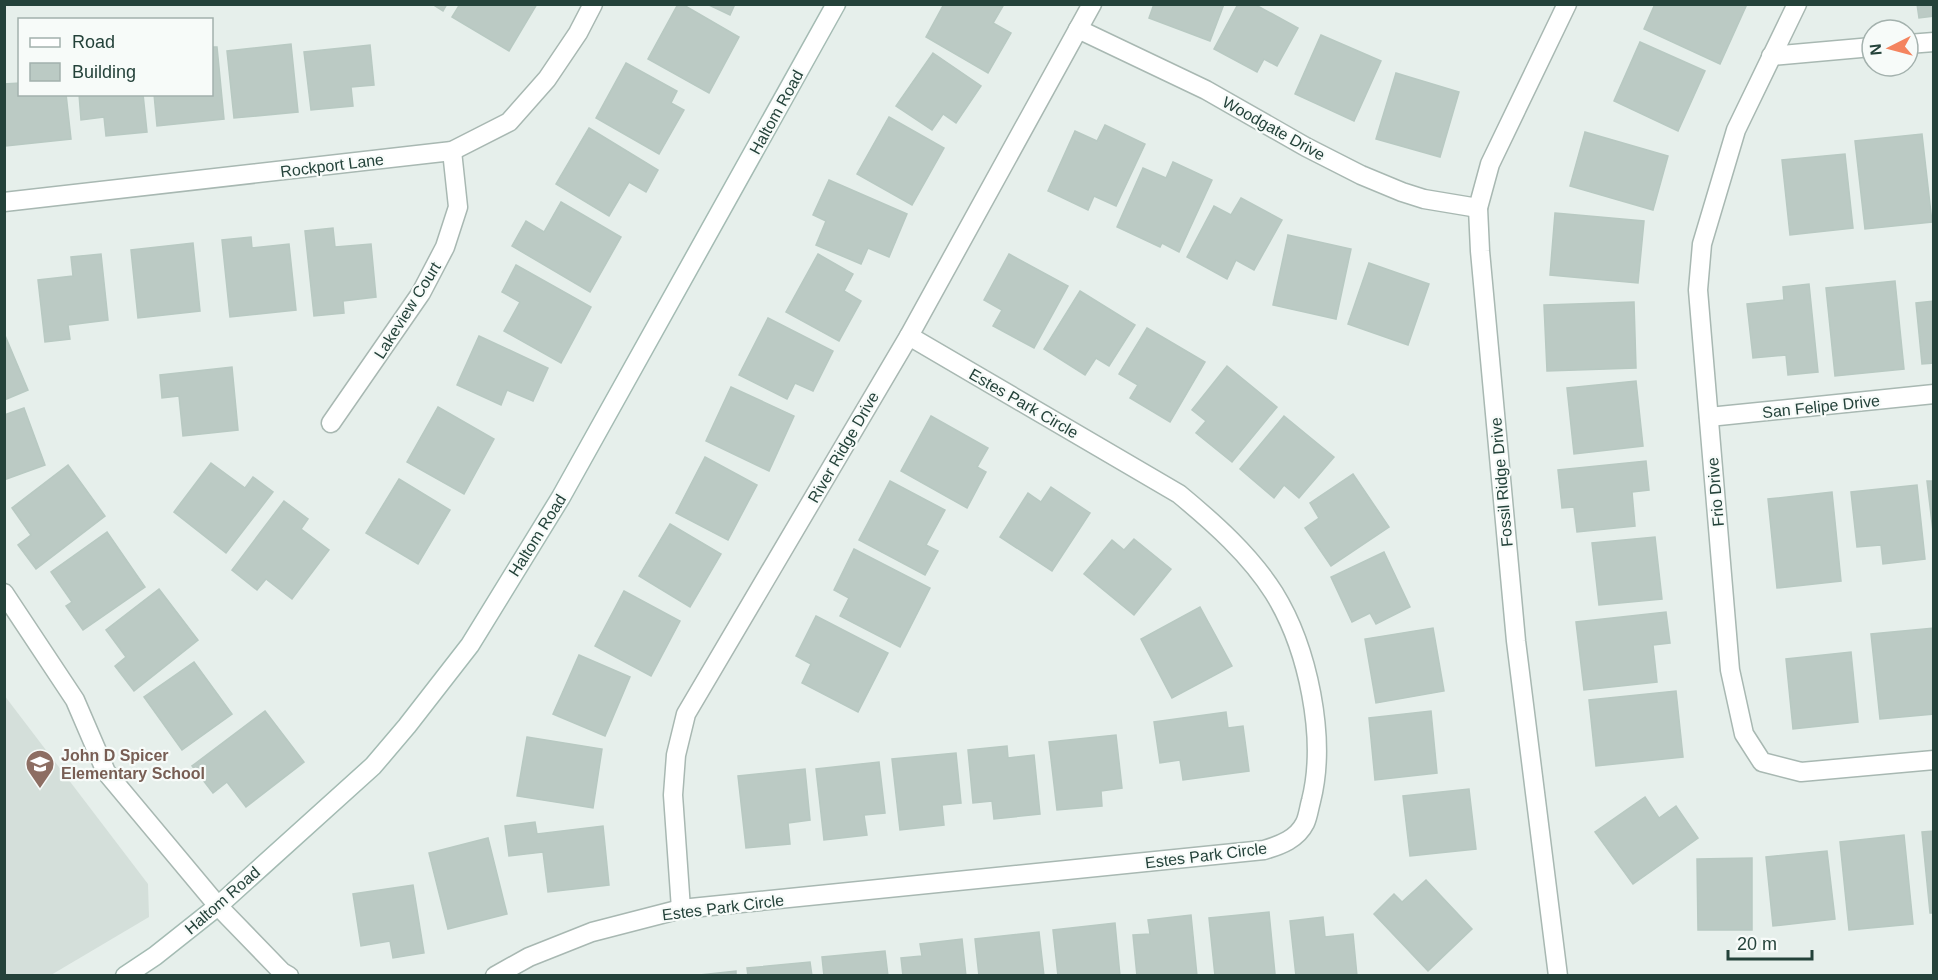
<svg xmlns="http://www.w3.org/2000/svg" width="1938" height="980" viewBox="0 0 1938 980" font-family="Helvetica,sans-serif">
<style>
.built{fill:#d4dfda}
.building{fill:#bbcac4;stroke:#b8c9c2;stroke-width:1.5}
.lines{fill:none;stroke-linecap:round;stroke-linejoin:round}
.minor-casing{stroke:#a8b8b2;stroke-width:21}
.tertiary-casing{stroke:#a8b8b2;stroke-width:21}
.secondary-casing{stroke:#a4bbb3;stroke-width:21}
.minor{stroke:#fff;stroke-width:18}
.tertiary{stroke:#fff;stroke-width:18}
.secondary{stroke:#fff;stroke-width:18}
.labels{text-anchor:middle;stroke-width:4.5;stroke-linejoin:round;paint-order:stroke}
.street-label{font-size:16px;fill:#24423a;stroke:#f7fbf9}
.education-label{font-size:16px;font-weight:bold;fill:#785e54;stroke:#f7fbf9;text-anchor:start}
</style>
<rect width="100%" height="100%" fill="#e6efeb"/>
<!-- built -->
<path class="built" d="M4,695L148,884L149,917L51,975H5Z"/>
<!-- building -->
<g class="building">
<path d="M432,4H447L443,11Z"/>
<path d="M460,4H537L509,51L452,17Z"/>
<path d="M678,4H682L739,37L709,93L648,59Z"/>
<path d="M707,4H735L730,15Z"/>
<path d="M944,4L1003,6L993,23L1011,33L988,73L926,37Z"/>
<path d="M1154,4H1224L1210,41L1149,18Z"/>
<path d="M1238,4H1254L1298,28L1277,66L1264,59L1257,72L1214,49Z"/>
<path d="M1655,4H1747L1720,64L1644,29Z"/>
<path d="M1917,4H1934V16L1919,18Z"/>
<path d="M1321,35L1381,61L1354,121L1295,94Z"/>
<path d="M1640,42L1705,71L1678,131L1614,101Z"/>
<path d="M291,44L298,112L234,118L227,51Z"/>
<path d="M370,45L374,85L351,87L353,106L311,110L304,52Z"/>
<path d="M212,47H217L224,119L157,126L154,94H212Z"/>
<path d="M933,53L981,86L956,123L943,114L932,130L896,106Z"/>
<path d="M626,63L677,91L671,103L684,110L659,154L596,118Z"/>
<path d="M1396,73L1459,92L1440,157L1376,139Z"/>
<path d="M20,83V94H66L71,139L6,146L4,84Z"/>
<path d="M79,94H143L147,132L106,136L104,117L81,120Z"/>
<path d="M889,117L944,148L912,205L857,174Z"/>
<path d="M1105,125L1145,144L1116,206L1094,196L1088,210L1048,191L1075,131L1097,141Z"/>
<path d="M589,128L658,170L646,192L629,182L609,216L556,184Z"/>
<path d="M1585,132L1668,156L1653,210L1570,186Z"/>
<path d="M1922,134L1932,222L1865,229L1855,141Z"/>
<path d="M1845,154L1853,228L1790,235L1782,160Z"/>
<path d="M1173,162L1212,180L1179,252L1162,243L1160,247L1117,227L1143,168L1166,178Z"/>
<path d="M829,180L907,214L889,257L868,248L861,264L816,245L826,221L813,215Z"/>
<path d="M1241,198L1282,220L1254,270L1236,260L1227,279L1187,257L1214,206L1231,215Z"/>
<path d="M561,202L621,237L590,292L512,246L526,221L544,232Z"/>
<path d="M1555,213L1644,221L1638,283L1550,275Z"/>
<path d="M333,228L335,247L371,244L376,297L343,301L344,313L314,316L305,231Z"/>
<path d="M1288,235L1351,249L1336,319L1273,305Z"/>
<path d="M251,237L252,248L289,244L296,310L230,317L222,240Z"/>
<path d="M193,243L200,311L138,318L131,250Z"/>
<path d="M101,254L108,320L68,325L70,339L45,342L38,280L73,276L71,257Z"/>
<path d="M818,254L853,274L844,291L861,301L839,341L786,312Z"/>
<path d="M1009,254L1068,286L1034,348L993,326L1002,310L984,300Z"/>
<path d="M1369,263L1429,284L1408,345L1348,324Z"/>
<path d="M516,265L591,307L561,363L504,331L520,302L502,292Z"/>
<path d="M1895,281L1904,369L1835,376L1826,288Z"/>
<path d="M1809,284L1818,372L1788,375L1786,355L1753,358L1747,304L1784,300L1783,287Z"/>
<path d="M1080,291L1135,325L1109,366L1096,358L1085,375L1044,349Z"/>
<path d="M1934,301V363L1922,364L1916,303Z"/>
<path d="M1634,302L1636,368L1547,371L1544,305Z"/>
<path d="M768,318L833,351L813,391L795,383L787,399L739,375Z"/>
<path d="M1147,328L1205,362L1170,422L1130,398L1138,385L1119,374Z"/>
<path d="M4,333L28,390L4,400Z"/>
<path d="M479,336L548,368L533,401L507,390L501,405L457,385Z"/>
<path d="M1227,366L1277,407L1232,462L1196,433L1206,421L1192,410Z"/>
<path d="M232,367L238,430L183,436L179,396L162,398L160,375Z"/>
<path d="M1636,381L1643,446L1574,454L1567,388Z"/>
<path d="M731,387L794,416L769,471L706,441Z"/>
<path d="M438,407L494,439L464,494L407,462Z"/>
<path d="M24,408L45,465L4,480V415Z"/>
<path d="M931,416L988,448L977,467L986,472L967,508L901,471Z"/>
<path d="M1284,416L1334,457L1299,498L1284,485L1274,498L1240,469Z"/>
<path d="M705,457L757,485L728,540L676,513Z"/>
<path d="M1646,461L1649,490L1632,492L1635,526L1577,532L1574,507L1562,508L1558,470Z"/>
<path d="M211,463L245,488L253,477L273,492L226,553L174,512Z"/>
<path d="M68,465L105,516L36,569L18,545L31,535L12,508Z"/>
<path d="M1353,474L1389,527L1331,566L1305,528L1319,518L1310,503Z"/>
<path d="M399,479L450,510L418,564L366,533Z"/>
<path d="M890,481L945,510L926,545L938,551L925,575L859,540Z"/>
<path d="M1927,481H1934V540Z"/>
<path d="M1917,485L1925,559L1883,564L1881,545L1857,547L1851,492Z"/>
<path d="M1051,487L1090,513L1052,571L1000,537L1028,493L1041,502Z"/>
<path d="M1832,492L1841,581L1777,588L1768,499Z"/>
<path d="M284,501L308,519L301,529L329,550L292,599L266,579L257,590L232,570Z"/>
<path d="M670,524L721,554L690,607L639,576Z"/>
<path d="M107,532L145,587L83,630L66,606L72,602L51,572Z"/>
<path d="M1655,537L1662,599L1599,605L1592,543Z"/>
<path d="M1134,539L1171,569L1134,615L1084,574L1112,540L1124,550Z"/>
<path d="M854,549L930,588L900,647L840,616L849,598L834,590Z"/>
<path d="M1384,552L1410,607L1376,624L1370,613L1352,622L1331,577Z"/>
<path d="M159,589L198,640L134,691L115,666L126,657L106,630Z"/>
<path d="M624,591L680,621L651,676L595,646Z"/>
<path d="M1200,607L1232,666L1172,698L1141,639Z"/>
<path d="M1666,612L1670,643L1653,645L1657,682L1584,690L1576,622Z"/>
<path d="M816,616L888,653L858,712L802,683L811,664L796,656Z"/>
<path d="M1433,628L1444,691L1376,703L1365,639Z"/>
<path d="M1934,628V714L1880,719L1871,634Z"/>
<path d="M1851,652L1858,722L1793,729L1786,659Z"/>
<path d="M579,655L630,677L605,736L553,714Z"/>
<path d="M194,662L232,714L182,750L144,697Z"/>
<path d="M1676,691L1683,757L1596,766L1589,700Z"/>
<path d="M265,711L304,762L246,807L227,782L213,793L192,766Z"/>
<path d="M1431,711L1437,773L1375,780L1369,718Z"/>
<path d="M1226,712L1228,728L1243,726L1249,771L1183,780L1180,760L1160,763L1154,722Z"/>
<path d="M1116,735L1122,788L1101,791L1102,806L1057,810L1049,742Z"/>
<path d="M527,737L602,749L593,808L517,796Z"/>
<path d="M1007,746L1008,758L1034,755L1040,814L994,819L992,801L973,803L968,750Z"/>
<path d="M956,753L961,803L942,805L944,825L900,830L892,759Z"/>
<path d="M879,762L885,813L864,815L867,835L824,840L816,769Z"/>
<path d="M805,769L810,820L788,823L790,844L746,848L738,776Z"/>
<path d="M1469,789L1476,849L1410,856L1403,796Z"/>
<path d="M1645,797L1659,818L1676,806L1698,838L1633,884L1595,832Z"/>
<path d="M535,822L537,834L603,826L609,885L548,892L543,852L509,856L505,826Z"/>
<path d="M1934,831V913H1930L1922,832Z"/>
<path d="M1904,835L1913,924L1849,930L1840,842Z"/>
<path d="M488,838L507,914L448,929L429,853Z"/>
<path d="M1827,851L1835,919L1773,926L1766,857Z"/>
<path d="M1752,858V930H1698L1697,859Z"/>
<path d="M1426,880L1472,929L1428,971L1374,914L1394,894L1402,902Z"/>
<path d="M413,885L424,953L393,958L390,941L361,946L353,894Z"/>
<path d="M1269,912L1275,974L1215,976L1209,918Z"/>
<path d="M1191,915L1197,976H1137L1133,935L1150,934L1148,920Z"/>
<path d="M1323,917L1325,937L1353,934L1357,976H1296L1290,921Z"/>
<path d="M1115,923L1120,976H1058L1053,930Z"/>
<path d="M1039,932L1044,976H979L975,939Z"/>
<path d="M962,939L966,976H903L901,958L922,956L920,944Z"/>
<path d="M885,951L888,976H824L822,957Z"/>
<path d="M810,962L812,976H748L747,968Z"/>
<path d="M736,971V976H690Z"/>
</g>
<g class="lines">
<!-- minor casing -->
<g class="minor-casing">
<g id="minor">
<path d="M1797,4L1736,130L1702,244L1698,290L1730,670L1744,734L1762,762L1801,772L1934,760"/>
<path d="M1078,29L1206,90L1306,147L1361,175L1402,192L1424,199L1478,208"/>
<path d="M1908,44L1934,42"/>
<path d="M1771,56L1872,47"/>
<path d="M4,202L452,151L509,122L547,79L578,33L593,4"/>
<path d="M1709,417L1934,394"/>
<path d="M331,423L421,293L445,247L458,207L452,151"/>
<path d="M218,906L282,972L289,976"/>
<path d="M681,909L673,795L676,755L686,714L909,336L1092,4"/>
<path d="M495,976L529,957L592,932L681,909L1264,850C1281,845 1297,839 1305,823C1308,817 1309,808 1311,801C1327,738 1308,648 1274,593C1250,555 1214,523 1179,494L909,336"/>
</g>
</g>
<!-- tertiary casing -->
<g class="tertiary-casing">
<g id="tertiary">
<path d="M4,593L75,700L106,772L218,906"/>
<path d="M1558,976L1516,641L1480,251L1478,208L1490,164L1567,4"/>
</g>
</g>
<!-- secondary casing -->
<g class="secondary-casing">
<path id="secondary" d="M125,976L155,956L218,906L373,766L407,726L470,645L561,497L836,4"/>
</g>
<!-- minor -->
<use href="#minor" class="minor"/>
<!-- tertiary -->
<use href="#tertiary" class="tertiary"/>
<!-- secondary -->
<use href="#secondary" class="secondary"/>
</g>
<!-- icons -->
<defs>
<g id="school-pin" transform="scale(1.5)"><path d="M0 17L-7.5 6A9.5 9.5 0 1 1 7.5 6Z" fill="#8d6e63" stroke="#f7fbf9"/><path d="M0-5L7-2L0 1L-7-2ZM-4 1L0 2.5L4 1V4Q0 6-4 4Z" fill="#fff"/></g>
</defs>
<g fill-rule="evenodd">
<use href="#school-pin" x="40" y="764"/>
</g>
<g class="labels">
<!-- street labels -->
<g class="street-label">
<text transform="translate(776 112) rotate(-61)" y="6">Haltom Road</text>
<text transform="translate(1274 128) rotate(29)" y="6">Woodgate Drive</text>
<text transform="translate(332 165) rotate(-7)" y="6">Rockport Lane</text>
<text transform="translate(407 310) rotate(-58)" y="6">Lakeview Court</text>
<text transform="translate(1024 403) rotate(30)" y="6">Estes Park Circle</text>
<text transform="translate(1821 406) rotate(-6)" y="6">San Felipe Drive</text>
<text transform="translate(843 447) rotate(-60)" y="6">River Ridge Drive</text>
<text transform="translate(1501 482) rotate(-95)" y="6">Fossil Ridge Drive</text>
<text transform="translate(1715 492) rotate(-95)" y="6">Frio Drive</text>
<text transform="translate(537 535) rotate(-58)" y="6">Haltom Road</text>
<text transform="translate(1206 855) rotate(-7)" y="6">Estes Park Circle</text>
<text transform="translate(222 900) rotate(-41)" y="6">Haltom Road</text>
<text transform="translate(723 907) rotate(-7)" y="6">Estes Park Circle</text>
</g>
<!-- education labels -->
<g class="education-label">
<text x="61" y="761">John D Spicer<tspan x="61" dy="18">Elementary School</tspan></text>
</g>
</g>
<!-- border -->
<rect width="1938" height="980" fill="none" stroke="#24423a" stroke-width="12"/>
<!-- legend -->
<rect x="18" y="18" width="195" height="78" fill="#f7fbf9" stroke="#a3b1ad" stroke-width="1.5"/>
<rect x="30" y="38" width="30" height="9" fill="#ffffff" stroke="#a3b1ad" stroke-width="1.5"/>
<text x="72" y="48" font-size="18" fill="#24423a">Road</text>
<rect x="30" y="63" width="30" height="18" fill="#bbcac4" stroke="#a3b1ad" stroke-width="1.5"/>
<text x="72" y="78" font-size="18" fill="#24423a">Building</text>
<!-- north arrow -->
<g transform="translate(1890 48) rotate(264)"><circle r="28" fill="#f7fbf9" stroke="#a3b1ad" stroke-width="1.5"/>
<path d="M0-4.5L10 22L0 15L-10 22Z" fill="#f4845f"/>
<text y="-9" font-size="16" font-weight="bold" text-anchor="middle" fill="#24423a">N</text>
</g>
<!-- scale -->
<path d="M1728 950v9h84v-9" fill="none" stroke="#24423a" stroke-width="3"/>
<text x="1737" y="950" font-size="18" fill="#24423a" stroke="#f7fbf9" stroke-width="4.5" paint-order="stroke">20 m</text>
</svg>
